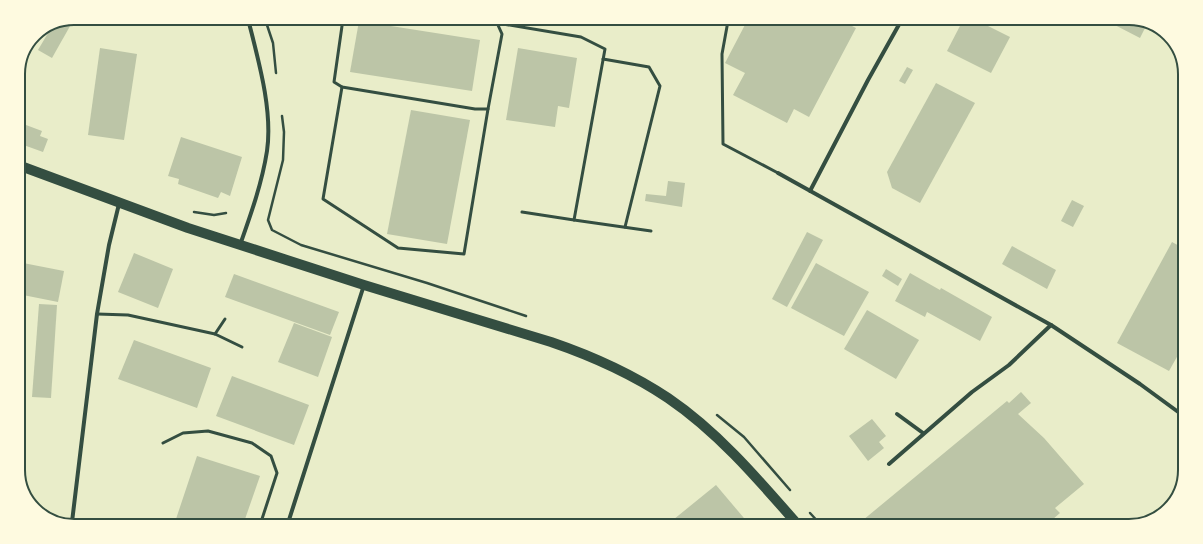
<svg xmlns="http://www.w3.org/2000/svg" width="1203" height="544" viewBox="0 0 1203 544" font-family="'Golos Text',sans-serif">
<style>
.building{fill:#bcc5a7}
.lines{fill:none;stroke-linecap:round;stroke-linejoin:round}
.path{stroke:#344e41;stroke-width:2.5}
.service{stroke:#344e41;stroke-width:3}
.minor{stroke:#344e41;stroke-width:4}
.primary{stroke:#344e41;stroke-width:10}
.rim{fill:none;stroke:#344e41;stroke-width:2}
</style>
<rect width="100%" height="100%" fill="#e9edc9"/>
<!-- building -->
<g class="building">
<path d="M73,19H74L52,58L38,50L51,28Z"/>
<path d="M359,21L480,40L472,91L350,72Z"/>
<path d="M747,21H842L856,28L809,117L794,109L787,123L733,95L745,73L725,63Z"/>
<path d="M962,22H980L1010,37L991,73L947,51Z"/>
<path d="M1109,22H1148L1140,38Z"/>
<path d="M100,48L137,54L124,140L88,135Z"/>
<path d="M518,48L577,58L569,108L558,106L555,127L506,120Z"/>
<path d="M907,67L913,70L905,84L899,81Z"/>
<path d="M936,83L975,103L920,203L892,188L887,172Z"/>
<path d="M411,110L470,120L447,244L387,234Z"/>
<path d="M18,122L42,131L40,136L48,139L43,152L18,143Z"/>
<path d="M181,137L242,157L230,196L221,192L218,198L178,184L179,179L168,176Z"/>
<path d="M668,181L685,183L682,207L645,201L646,194L666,196Z"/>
<path d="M1072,200L1084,206L1073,227L1061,221Z"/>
<path d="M807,232L823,240L787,307L772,299Z"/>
<path d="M1172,242L1183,248L1182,348L1169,371L1117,343Z"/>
<path d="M1012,246L1056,270L1047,289L1002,264Z"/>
<path d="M134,253L173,269L158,308L118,292Z"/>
<path d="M18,262L64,271L58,302L18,294Z"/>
<path d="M816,263L869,292L844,336L791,308Z"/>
<path d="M886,269L902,279L898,286L882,276Z"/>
<path d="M910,273L940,290L941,288L992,317L980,341L927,312L925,317L895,301Z"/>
<path d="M234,274L339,312L330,335L225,297Z"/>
<path d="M39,304L57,305L51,398L32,397Z"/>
<path d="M867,310L919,340L896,379L844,349Z"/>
<path d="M294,323L332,337L318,377L278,362Z"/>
<path d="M134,340L211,368L197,408L118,379Z"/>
<path d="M232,376L309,405L294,445L216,416Z"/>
<path d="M1021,392L1031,403L1018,414L1044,438L1084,484L1055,508L1060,513L1045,526L857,525L1007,401L1009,403Z"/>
<path d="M872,419L886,436L879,442L884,448L868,461L849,436Z"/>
<path d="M197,456L260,476L244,522H175Z"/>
<path d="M716,485L749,524H668Z"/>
</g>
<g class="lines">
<!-- path -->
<g class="path">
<path d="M265,19L273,43L276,73"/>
<path d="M282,116L284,132L283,160L268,220L272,230L301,245L427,283L526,316"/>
<path d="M194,212L214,215L226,213"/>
<path d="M717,415L744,437L790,490"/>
<path d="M810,513L821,525"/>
</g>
<!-- service -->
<g class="service">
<path d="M343,19L334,82L342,87L475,109H488L502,34L497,23L469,20"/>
<path d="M728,21L722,54L723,144L778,173"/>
<path d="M497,23L581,37L605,49L574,220L522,212"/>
<path d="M603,59L649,67L660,86L625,227"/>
<path d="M342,87L323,199L398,248L464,254L488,109"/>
<path d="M574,220L651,231"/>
<path d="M97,314L128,315L215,334L242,347"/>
<path d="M215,334L225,319"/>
<path d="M163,443L183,433L208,431L252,443L271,456L277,473L261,522"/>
</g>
<!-- minor -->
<g class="minor">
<path d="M778,173L1051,325L1140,384L1181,414"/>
<path d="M810,191L868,80L901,21"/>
<path d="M240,245C251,214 262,183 267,151C273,110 258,59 248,19"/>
<path d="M897,414L923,433"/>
<path d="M889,464L972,392L1009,365L1051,325"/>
<path d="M72,522L97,314L109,245L119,204"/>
<path d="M288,523L364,285"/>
</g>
<!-- primary -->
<path class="primary" d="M18,165L188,228L364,285L551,342C592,356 632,374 668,398C718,432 758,479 798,525"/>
</g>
<!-- crop -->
<path d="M0 0H1203V544H0ZM74 25H1129A49 49 0 0 1 1178 74V470A49 49 0 0 1 1129 519H74A49 49 0 0 1 25 470V74A49 49 0 0 1 74 25Z" fill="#fefae0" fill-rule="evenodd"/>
<path class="rim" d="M74 25H1129A49 49 0 0 1 1178 74V470A49 49 0 0 1 1129 519H74A49 49 0 0 1 25 470V74A49 49 0 0 1 74 25Z"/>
</svg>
